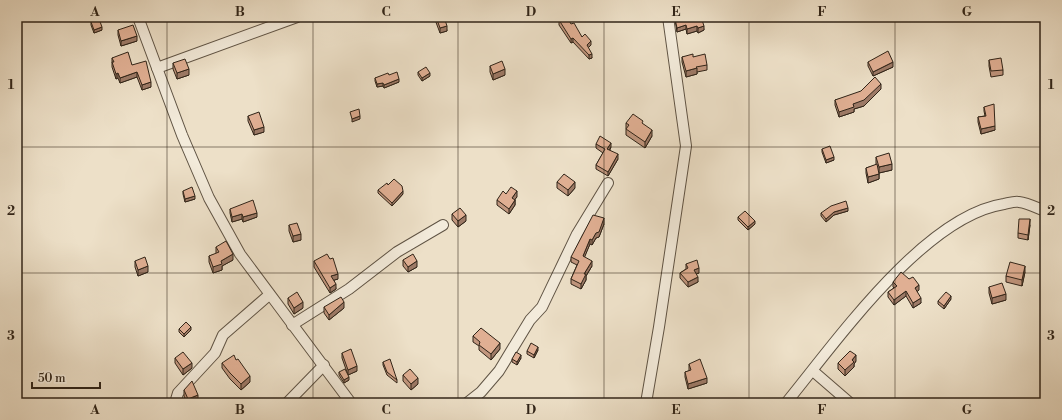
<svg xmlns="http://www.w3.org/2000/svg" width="1062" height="420" viewBox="0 0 1062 420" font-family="'Libre Bodoni',serif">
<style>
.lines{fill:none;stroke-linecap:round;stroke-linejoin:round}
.minor-casing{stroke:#5f5344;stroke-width:12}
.minor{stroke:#f3ebdb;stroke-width:10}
.wall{fill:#c1967e;stroke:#302418}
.shaded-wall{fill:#9d7a67;stroke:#302418}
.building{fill:#e0af93;stroke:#302418}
.grid{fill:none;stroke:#302418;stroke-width:1;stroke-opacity:0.55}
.neatline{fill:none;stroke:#302418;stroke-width:1.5}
.grid-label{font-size:13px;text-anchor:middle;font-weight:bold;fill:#302418}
</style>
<rect width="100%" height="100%" fill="#ede0c8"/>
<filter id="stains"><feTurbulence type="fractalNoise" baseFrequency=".005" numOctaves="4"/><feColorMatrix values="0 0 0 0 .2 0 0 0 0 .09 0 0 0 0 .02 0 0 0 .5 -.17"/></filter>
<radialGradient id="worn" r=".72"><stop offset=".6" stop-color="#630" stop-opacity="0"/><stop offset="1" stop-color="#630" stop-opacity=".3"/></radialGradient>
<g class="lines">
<!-- minor casing -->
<g class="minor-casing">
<g id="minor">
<path d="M138,17L182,135L209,198L240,254L351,403"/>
<path d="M157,68L297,17"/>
<path d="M292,325L349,289L397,252L443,225"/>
<path d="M813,371L850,403"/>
<path d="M175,403L178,393L215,353L223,335L269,295"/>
<path d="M287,403L324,365"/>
<path d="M467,403L481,392L499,371L530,320L542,307L577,234L608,183"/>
<path d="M646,403L659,327L686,146L668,17"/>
<path d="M786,403C836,342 924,216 1004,204C1009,203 1015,201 1019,202C1028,203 1037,208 1045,211"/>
</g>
</g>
<!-- minor -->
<use href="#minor" class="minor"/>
</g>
<!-- wall -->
<g class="wall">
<path d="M434,17H444L447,31L440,33Z"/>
<path d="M678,17H701L704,30L698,33L697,31L687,34L686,29L677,32L675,19L678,18Z"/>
<path d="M964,17H980L964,20Z"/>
<path d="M559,20L571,24L582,37L591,45L588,48L592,58L589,59L573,42L571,43L559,25Z"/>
<path d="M91,22L102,30L94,33L91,25Z"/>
<path d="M118,30L137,41L121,46L118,35Z"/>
<path d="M682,57H693L707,65V70L697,72V74L686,77L682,62Z"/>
<path d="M112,58L132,65L151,87L142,90L137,77L120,83L118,78L116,79L112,67Z"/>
<path d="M989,60L1003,70V75L991,77L989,66Z"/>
<path d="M868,62L893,67L873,76L868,66Z"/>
<path d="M173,63L189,75L177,79L173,69Z"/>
<path d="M490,66L505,75L493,80L490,72Z"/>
<path d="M418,72L430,76L422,81L418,75Z"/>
<path d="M389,75L399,82L384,88L383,86L377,87L375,81V78Z"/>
<path d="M881,89L864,106L854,109V112L839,117L835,105V100Z"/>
<path d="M984,107L995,130L981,134L978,122V117L985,116L984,111Z"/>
<path d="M248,116L264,132L254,135L248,121Z"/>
<path d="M626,123L643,124L652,136L645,148L626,135Z"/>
<path d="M596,144L611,147L610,150L618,159L608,176L596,169V165L603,153L596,148Z"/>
<path d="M822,149L834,160L826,163L822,152Z"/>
<path d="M876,157L892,170L879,173V179L868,183L866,173V168L876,165Z"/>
<path d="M557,182L575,188L568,196L557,188Z"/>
<path d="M378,190L403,194L392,206L378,193Z"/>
<path d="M183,191L195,199L185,202L183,194Z"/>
<path d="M506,194L517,197L515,199V205L509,214L497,205V200Z"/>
<path d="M230,209L257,217L243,222L242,219L232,222L230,213Z"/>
<path d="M848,211L834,215L826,222L821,216V213Z"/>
<path d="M452,214L466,221L458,227L452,220Z"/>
<path d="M738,217L755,224L748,230L738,220Z"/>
<path d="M604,224L599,237L596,238L592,245L590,244L584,257L592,266L586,276V280L581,289L571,284V279L577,265L571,262V257Z"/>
<path d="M289,225L301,240L293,242L289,231Z"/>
<path d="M1030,225L1028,240L1018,238V233Z"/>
<path d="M216,247L233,260L222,266V270L213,273L209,262V256L216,254Z"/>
<path d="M403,260L417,267L408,272L403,266Z"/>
<path d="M135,261L148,272L138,276L135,267Z"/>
<path d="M314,261L338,279L334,280L336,289L330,293L314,267Z"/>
<path d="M686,264L699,273L696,274L698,282L688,287L680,278V273L686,269Z"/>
<path d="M1025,272L1022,286L1006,282V276Z"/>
<path d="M893,282L919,290L917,292L921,303L913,308L906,296L894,305L888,297V292L894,288L893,287Z"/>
<path d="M989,287L1006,300L992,304L989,293Z"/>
<path d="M288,298L303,308L294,314L288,304Z"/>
<path d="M951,299L944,309L938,304V301Z"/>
<path d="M324,307L344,308L329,320L324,313Z"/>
<path d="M179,329L191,330L184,337L179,332Z"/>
<path d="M473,336L500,349L491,360L479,350V346L473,342Z"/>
<path d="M538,350L534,358L527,354V351Z"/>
<path d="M342,353L357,371L348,375L342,358Z"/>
<path d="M175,358L192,368L183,375L175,363Z"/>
<path d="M521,358L517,365L512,362V359Z"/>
<path d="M856,361L854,364V367L845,376L838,369V363Z"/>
<path d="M383,362L397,380V383L387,375L383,365Z"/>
<path d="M222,363L250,382L241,390L230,379L222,368Z"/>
<path d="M689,364L707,383L688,389L685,377V372L689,371Z"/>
<path d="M339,372L349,380L344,383L339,375Z"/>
<path d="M403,375L418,384L411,390L403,381Z"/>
<path d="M184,390L198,401L194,403H187L184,396Z"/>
</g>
<!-- shaded-wall -->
<g class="shaded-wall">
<path d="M20,20V25L17,26V22Z"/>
<path d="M686,25V29L677,32V28Z"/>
<path d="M447,26V31L440,33V28Z"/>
<path d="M697,26V31L687,34V29Z"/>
<path d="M704,26V30L698,33V28Z"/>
<path d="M102,27V30L94,33V30Z"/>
<path d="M137,36V41L121,46V41Z"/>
<path d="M573,38V42L571,43V39Z"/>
<path d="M591,41V45L587,49V45Z"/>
<path d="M592,54V58L589,59V55Z"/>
<path d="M893,62V67L873,76V72Z"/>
<path d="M697,68V74L686,77V71Z"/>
<path d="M189,69V75L177,79V73Z"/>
<path d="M505,69V75L493,80V74Z"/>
<path d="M137,72V77L120,83V78Z"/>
<path d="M118,73V78L116,79V74Z"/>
<path d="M430,73V76L422,81V78Z"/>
<path d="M399,79V82L384,88V85Z"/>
<path d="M151,82V87L142,90V85Z"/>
<path d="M383,83V86L377,87V84Z"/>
<path d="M881,84V89L864,106L854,109V112L839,117V112L853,104Z"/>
<path d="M360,116V119L352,122V119Z"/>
<path d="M995,126V130L981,134V129Z"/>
<path d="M264,127V132L254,135V130Z"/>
<path d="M652,130V136L645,148V142Z"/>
<path d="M611,143V147L607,153V149Z"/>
<path d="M618,154V159L608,176V172Z"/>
<path d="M834,157V160L826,163V160Z"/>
<path d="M892,164V170L879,173V167Z"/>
<path d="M879,174V179L868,183V177Z"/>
<path d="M575,182V188L568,196V190Z"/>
<path d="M403,191V194L392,206V203Z"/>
<path d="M517,191V197L512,203V198Z"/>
<path d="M195,196V199L185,202V199Z"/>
<path d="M515,200V205L509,214V209Z"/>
<path d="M848,208V211L834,215L826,222V219L834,212Z"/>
<path d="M257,213V217L243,222V217Z"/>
<path d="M242,214V219L232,222V217Z"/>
<path d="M466,215V221L458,227V221Z"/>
<path d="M604,218V224L599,237L596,238L592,245V240Z"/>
<path d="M1030,219V225L1028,240V235Z"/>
<path d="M755,221V224L748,230V227Z"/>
<path d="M301,234V240L293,242V236Z"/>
<path d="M590,239V244L583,261V256Z"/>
<path d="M233,254V260L222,266V270L213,273V267L221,261Z"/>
<path d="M417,261V267L408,272V267Z"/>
<path d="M592,261V266L586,276V280L581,289V284L584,274Z"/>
<path d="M148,266V272L138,276V270Z"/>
<path d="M1025,266V272L1022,286V280Z"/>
<path d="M699,268V273L694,275V270Z"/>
<path d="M338,274V279L331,281V276Z"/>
<path d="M698,277V282L688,287V282Z"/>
<path d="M336,284V289L330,293V288Z"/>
<path d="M919,285V290L915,293V288Z"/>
<path d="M906,291V296L894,305V300Z"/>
<path d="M1006,294V300L992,304V298Z"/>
<path d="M951,296V299L944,309V306Z"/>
<path d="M921,298V303L913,308V303Z"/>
<path d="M303,302V308L294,314V308Z"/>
<path d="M344,302V308L329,320V315Z"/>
<path d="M191,327V330L184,337V334Z"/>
<path d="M500,343V349L491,360V354Z"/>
<path d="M538,347V350L534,358V355Z"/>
<path d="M521,355V358L517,365V362Z"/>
<path d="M856,355V361L854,364V367L845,376V370Z"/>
<path d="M192,363V368L183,375V369Z"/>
<path d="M357,366V371L348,375V370Z"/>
<path d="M250,376V382L241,390V384Z"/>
<path d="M349,377V380L344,383V380Z"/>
<path d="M418,378V384L411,390V384Z"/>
<path d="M707,378V383L688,389V384Z"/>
<path d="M198,395V401L194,403H188V399Z"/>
</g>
<!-- building -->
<g class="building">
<path d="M17,17H19L20,20L17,22Z"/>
<path d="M436,17H444L447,26L440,28Z"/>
<path d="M565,17H567L571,24L574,23L582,37L585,34L591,41L587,45L592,54L589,55L573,38L571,39L559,20Z"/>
<path d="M678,17H701L704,26L698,28L697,26L687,29L686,25L677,28L675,19L678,18Z"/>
<path d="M99,19L102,27L94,30L91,22Z"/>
<path d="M133,25L137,36L121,41L118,30Z"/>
<path d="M888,51L893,62L873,72L868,62Z"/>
<path d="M128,52L132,65L146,61L151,82L142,85L137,72L120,78L118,73L116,74L112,62H114L112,58Z"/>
<path d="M693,54V57L705,54L707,65L696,67L697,68L686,71L682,57Z"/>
<path d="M1001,58L1003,70L991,71L989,60Z"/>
<path d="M185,59L189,69L177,73L173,63Z"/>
<path d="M502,61L505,69L493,74L490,66Z"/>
<path d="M426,67L430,73L422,78L418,72Z"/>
<path d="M397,72L399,79L384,85L383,83L377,84L375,78L388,73L389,75Z"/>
<path d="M875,77L881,84L864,100L853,104L854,107L839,112L835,100L861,91Z"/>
<path d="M994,104L995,126L981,129L978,117L986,116L984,107Z"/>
<path d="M359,109L360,116L352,119L350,112Z"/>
<path d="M259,112L264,127L254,130L248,116Z"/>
<path d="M633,114L643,121L642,123L652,130L645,142L626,129L629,125L626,123Z"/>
<path d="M600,136L611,143L607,149L618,154L608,172L596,165L605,149L596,144Z"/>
<path d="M830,146L834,157L826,160L822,149Z"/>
<path d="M889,153L892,164L879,167L876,157Z"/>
<path d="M877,164L879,174L868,177L866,168Z"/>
<path d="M564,174L575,182L568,190L557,182Z"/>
<path d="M394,179L402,186L403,191L392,203L378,190L387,183L388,185Z"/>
<path d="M192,187L195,196L185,199L183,191Z"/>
<path d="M511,187L517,191L512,198L515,200L509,209L497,200L503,191L506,194Z"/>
<path d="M253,200L257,213L243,217L242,214L232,217L230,209Z"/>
<path d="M846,201L848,208L834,212L826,219L821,213L831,206Z"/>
<path d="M460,208L466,215L458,221L452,214Z"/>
<path d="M745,211L755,221L748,227L738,217Z"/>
<path d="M593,215L604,218L599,232L596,233L592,240L590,239L583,256L592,261L584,274H586L581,284L571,279L579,261L571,257Z"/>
<path d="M1019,219H1030L1028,235L1018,233Z"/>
<path d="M297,223L301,234L293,236L289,225Z"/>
<path d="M226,241L233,254L221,261L222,264L213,267L209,256L219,252L216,247Z"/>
<path d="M327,254L330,259L333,258L338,274L331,276L336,284L330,288L314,261Z"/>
<path d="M413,254L417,261L408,267L403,260Z"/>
<path d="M145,257L148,266L138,270L135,261Z"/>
<path d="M697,260L699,268L694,270L698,277L688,282L680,273L688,268L686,264Z"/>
<path d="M1010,262L1025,266L1022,280L1006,276Z"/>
<path d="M901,272L909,279L913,277L919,285L915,288L921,298L913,303L906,291L894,300L888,292L897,286L893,282Z"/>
<path d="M1002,283L1006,294L992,298L989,287Z"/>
<path d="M297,292L303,302L294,308L288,298Z"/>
<path d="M946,292L951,296L944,306L938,301Z"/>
<path d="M341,297L344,302L329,315L324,307Z"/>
<path d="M186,322L191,327L184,334L179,329Z"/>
<path d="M481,328L500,343L491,354L479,345L480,342L473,336Z"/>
<path d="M531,343L538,347L534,355L527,351Z"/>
<path d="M351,349L357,366L348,370L342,353Z"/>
<path d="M850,351L856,355L852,360L854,362L845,370L838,363Z"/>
<path d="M183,352L192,363L183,369L175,358Z"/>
<path d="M516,352L521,355L517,362L512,359Z"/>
<path d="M234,355L236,360L238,359L250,376L241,384L230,373L222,363Z"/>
<path d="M390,359L397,380L387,372L383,362Z"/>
<path d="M700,359L707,378L688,384L685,372L691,370L689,364Z"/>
<path d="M345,369L349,377L344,380L339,372Z"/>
<path d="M410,369L418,378L411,384L403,375Z"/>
<path d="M192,381L198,395L188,399L184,390Z"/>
</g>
<!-- grid -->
<path class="grid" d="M167,17V403M313,17V403M458,17V403M604,17V403M749,17V403M895,17V403M17,147H1045M17,273H1045"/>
<!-- margin -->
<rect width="1062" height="420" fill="none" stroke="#ede0c8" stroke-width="44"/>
<!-- scale -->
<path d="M32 382v6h68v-6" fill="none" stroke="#302418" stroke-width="2"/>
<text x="38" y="382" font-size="12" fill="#302418" stroke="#f3ebdb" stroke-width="3" paint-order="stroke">50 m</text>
<rect x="22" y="22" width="1018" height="376" class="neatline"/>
<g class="grid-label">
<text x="95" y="16">A</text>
<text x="240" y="16">B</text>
<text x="386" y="16">C</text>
<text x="531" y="16">D</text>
<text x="676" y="16">E</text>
<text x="822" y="16">F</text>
<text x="967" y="16">G</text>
<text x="11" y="89">1</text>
<text x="1051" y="89">1</text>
<text x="11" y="215">2</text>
<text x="1051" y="215">2</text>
<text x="11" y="340">3</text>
<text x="1051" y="340">3</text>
<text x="95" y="414">A</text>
<text x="240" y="414">B</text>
<text x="386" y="414">C</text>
<text x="531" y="414">D</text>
<text x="676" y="414">E</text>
<text x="822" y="414">F</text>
<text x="967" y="414">G</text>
</g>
<rect width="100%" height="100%" filter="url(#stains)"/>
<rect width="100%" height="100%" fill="url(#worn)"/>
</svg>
